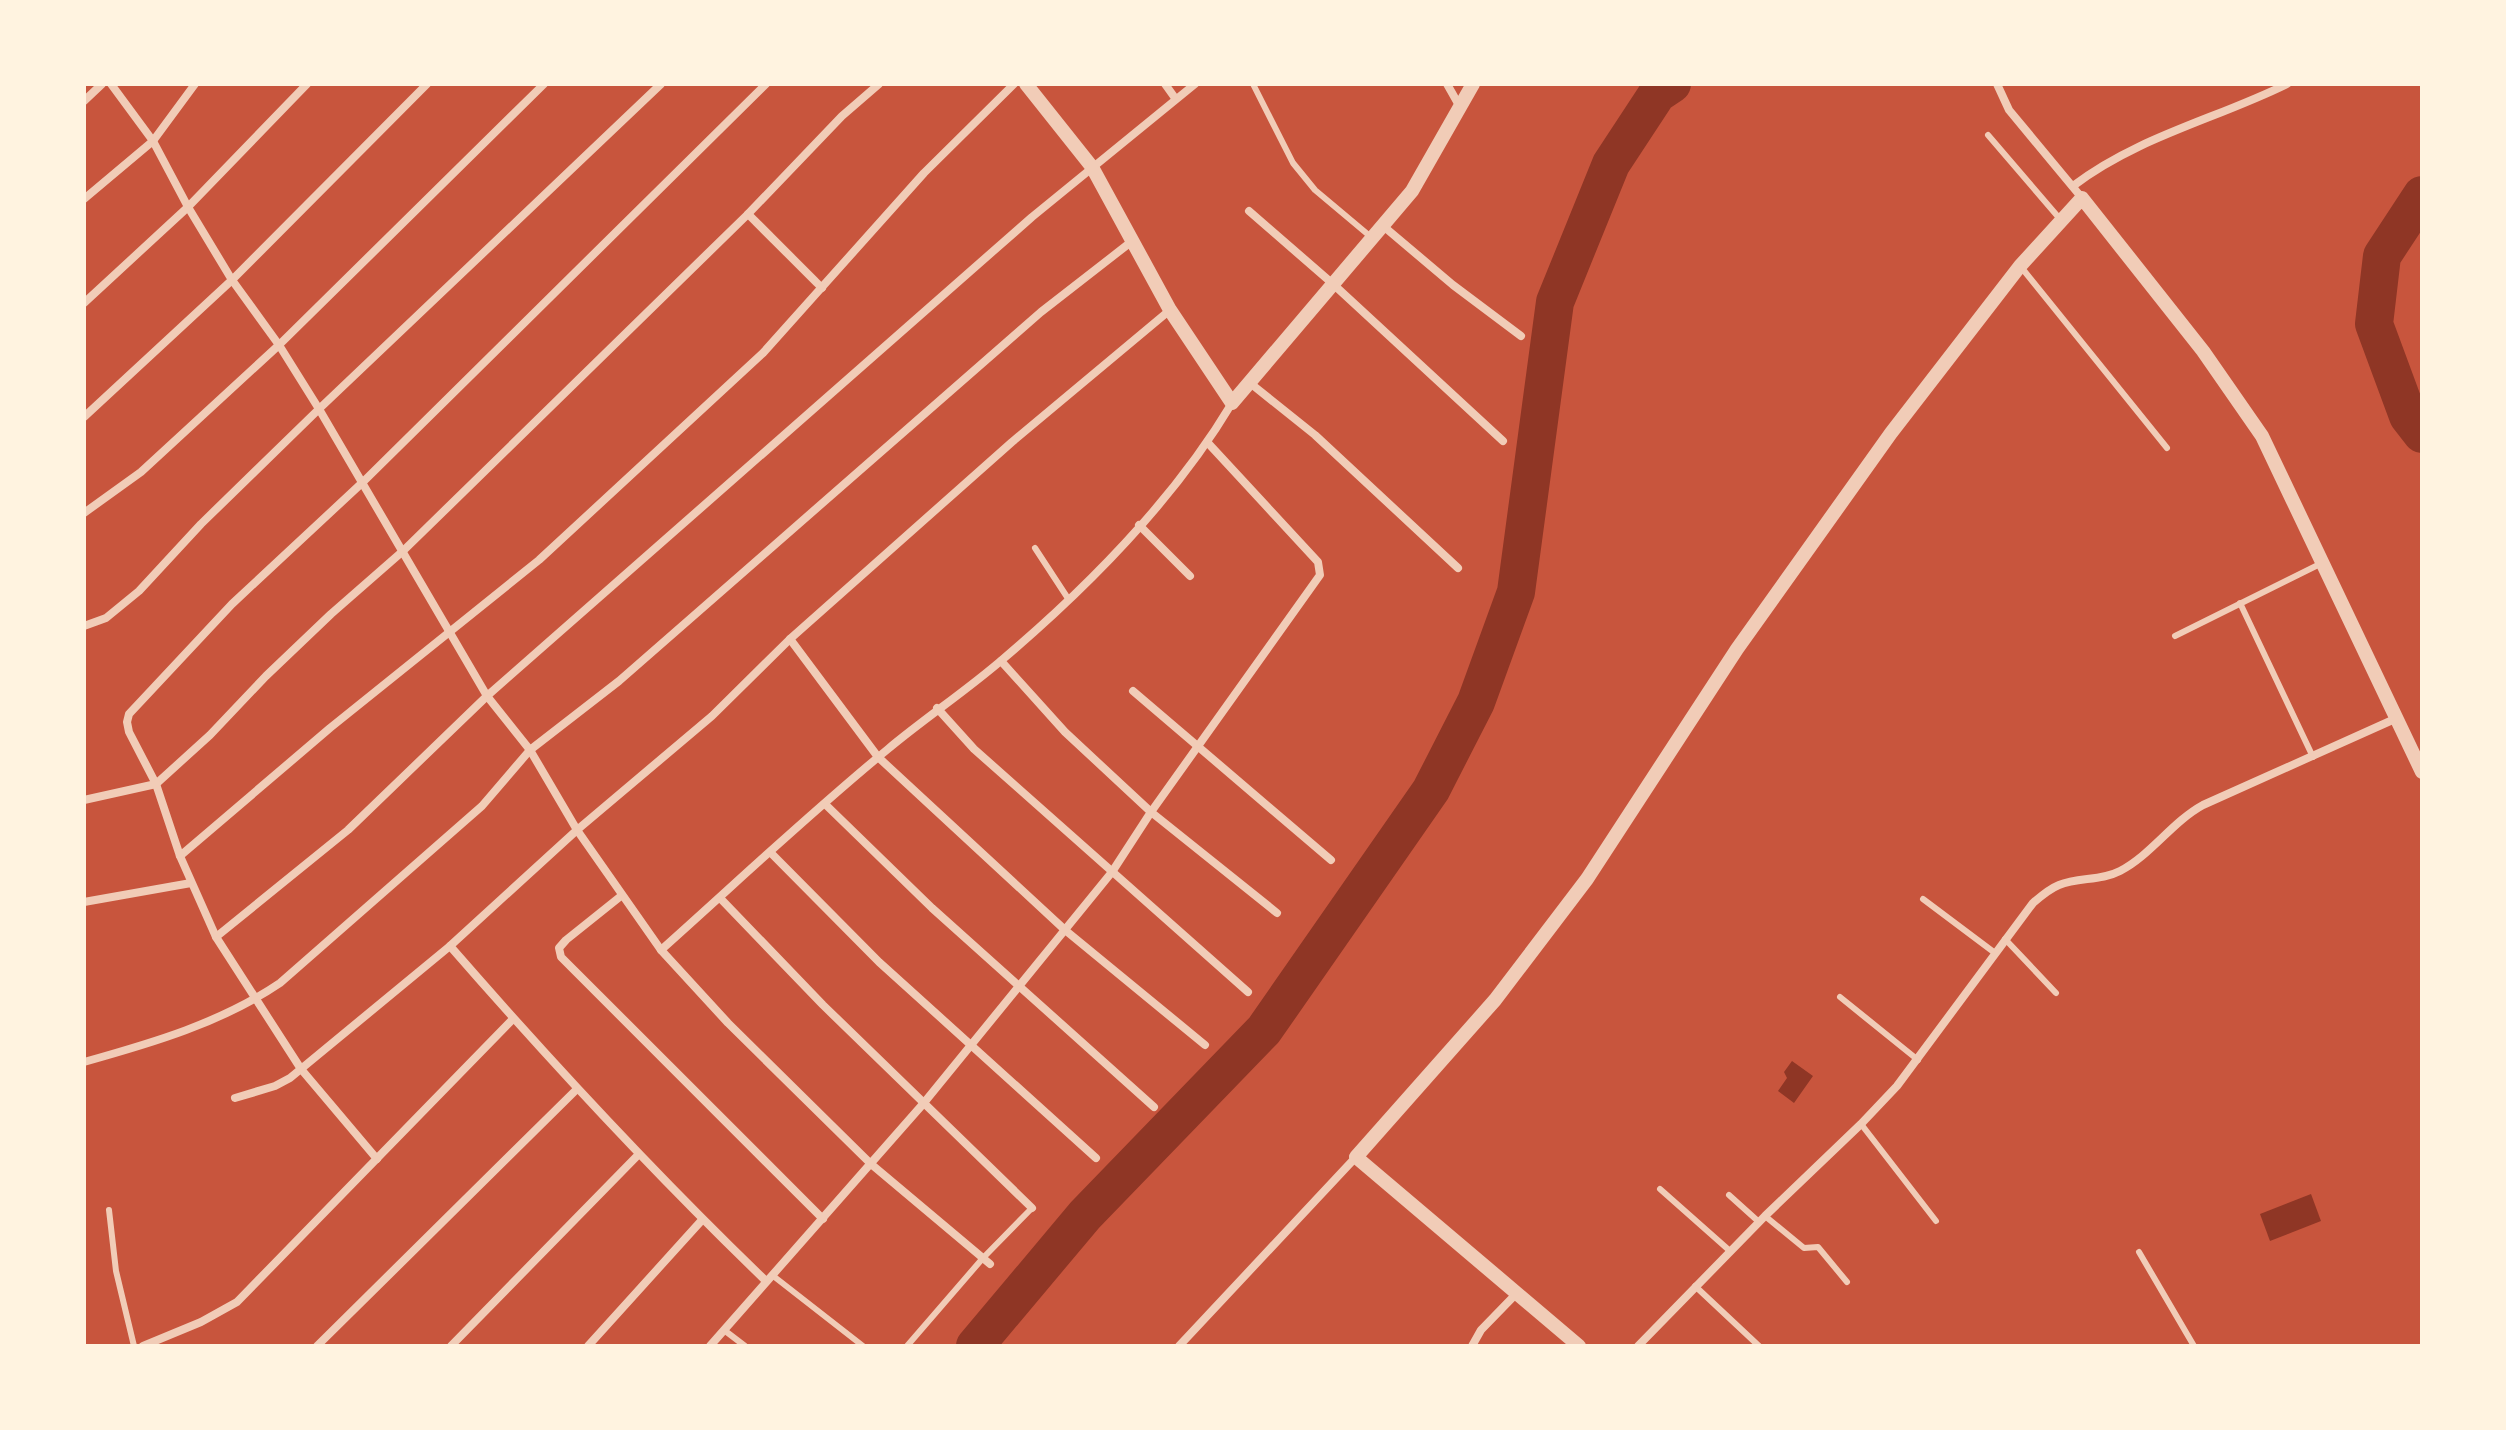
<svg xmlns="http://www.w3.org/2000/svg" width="2506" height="1430" viewBox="0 0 2506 1430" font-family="Jost,sans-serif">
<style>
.water{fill:#8f3625}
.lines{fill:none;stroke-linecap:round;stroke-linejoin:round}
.river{stroke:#8f3625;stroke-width:38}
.service{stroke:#f1ccb7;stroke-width:6}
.minor{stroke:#f1ccb7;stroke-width:8}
.tertiary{stroke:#f1ccb7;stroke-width:14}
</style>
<rect width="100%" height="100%" fill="#c8553d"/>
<!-- water -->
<g class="water">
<path d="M1792,1061L1813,1076L1794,1103L1778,1091L1787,1078L1784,1072Z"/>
<path d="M2311,1194L2321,1221L2270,1241L2260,1214Z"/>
</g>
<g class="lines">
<!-- river -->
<g class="river">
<path d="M2422,195L2382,256L2374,324L2408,416L2422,434"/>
<path d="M975,1346L1085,1215L1264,1030L1431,790L1476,702L1516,592L1555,302L1611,164L1657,94L1672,84"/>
</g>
<!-- service -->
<g class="service">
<path d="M1253,84L1293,163L1315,190L1371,237"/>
<path d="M1988,135L2060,219"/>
<path d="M2021,267L2167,448"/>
<path d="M1035,548L1069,600"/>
<path d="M2240,603L2313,757"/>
<path d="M2175,636L2322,563"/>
<path d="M1923,899L1995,953"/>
<path d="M2005,939L2056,993"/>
<path d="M1840,997L1918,1060"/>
<path d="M1861,1124L1936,1221"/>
<path d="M1660,1189L1730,1251"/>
<path d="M1729,1195L1759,1222"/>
<path d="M109,1210L116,1271L134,1346"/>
<path d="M1765,1216L1804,1248L1818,1247L1847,1282"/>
<path d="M2139,1252L2194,1346"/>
<path d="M772,1275L863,1346"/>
<path d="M1695,1286L1759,1346"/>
<path d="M724,1330L745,1346"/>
<path d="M907,1346L983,1258L1032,1208"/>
</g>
<!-- minor -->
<g class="minor">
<path d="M111,84L153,141L188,207L232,280L279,345L319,409L487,696L530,750L577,830L661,950L728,1023L871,1164L990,1264"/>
<path d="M1165,84L1175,98"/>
<path d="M1447,84L1460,107"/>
<path d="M1997,84L2009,110L2082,198"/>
<path d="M84,101L102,84"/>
<path d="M2073,186C2137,137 2216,119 2287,84"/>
<path d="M84,199L153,141L195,84"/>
<path d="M1249,211L1333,284L1503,441"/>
<path d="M748,214L822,288"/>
<path d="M1382,225L1453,285L1521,336"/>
<path d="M84,303L188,207L307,84"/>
<path d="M1250,383L1315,435L1458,568"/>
<path d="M84,417L232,280L427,84"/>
<path d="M84,513L141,472L279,345L544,84"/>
<path d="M1139,525L1190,576"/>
<path d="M84,626L106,618L139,591L201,524L319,409L661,84"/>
<path d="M790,639L878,757L1065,930L1205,1045"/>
<path d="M1001,661L1065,732L1151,812L1277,913"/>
<path d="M1133,691L1331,860"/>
<path d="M937,708L974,749L1248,992"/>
<path d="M84,800L156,784L210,735L266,676L331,614L403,551L748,214L842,116L879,84"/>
<path d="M825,804L932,908L1154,1107"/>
<path d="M771,853L879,962L1096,1158"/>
<path d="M180,856L330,728L539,560L763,353L924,173L1014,84"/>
<path d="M621,896L566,940L559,948L561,957L823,1219"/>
<path d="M720,898L823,1005L1032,1208"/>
<path d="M84,902L191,883"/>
<path d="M216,937L348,830L487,696L1032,217L1195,84"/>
<path d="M450,946C551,1062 655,1174 766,1281"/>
<path d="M661,950C736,883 810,813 888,749C925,718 966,691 1003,659C1089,586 1174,500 1232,403"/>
<path d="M84,1062C152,1043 221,1023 280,983L482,806L530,750L619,681L1041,312L1131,242"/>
<path d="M235,1098L275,1086L290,1078L450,946L577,830L712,716L790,639L1012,442L1170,310"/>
<path d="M377,1159L301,1069L216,937L180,856L156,784L129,732L127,722L129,714L232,604L363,482L766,84"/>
<path d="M143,1346L201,1322L237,1302L513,1019"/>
<path d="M317,1346L577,1089"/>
<path d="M451,1346L639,1154"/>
<path d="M588,1346L702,1220"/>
<path d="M710,1346L923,1104L1112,872L1151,812L1320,575L1318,562L1208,443"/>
<path d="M1179,1346L1356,1157"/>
<path d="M1472,1346L1481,1330L1516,1294"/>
<path d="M1638,1346L1765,1216L1861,1124L1897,1086L2033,903C2041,896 2049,889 2059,885C2078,877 2101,881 2120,871C2151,855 2172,822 2203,805L2397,718"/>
</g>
<!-- tertiary -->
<g class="tertiary">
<path d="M1026,84L1092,167L1170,310L1232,403L1412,191L1473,84"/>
<path d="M1579,1346L1356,1157L1495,1000L1587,879L1737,649L1891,433L2020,266L2082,198L2203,351L2262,436L2422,772"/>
</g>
</g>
<!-- border -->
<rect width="2506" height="1430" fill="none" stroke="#fff3e0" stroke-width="172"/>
</svg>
